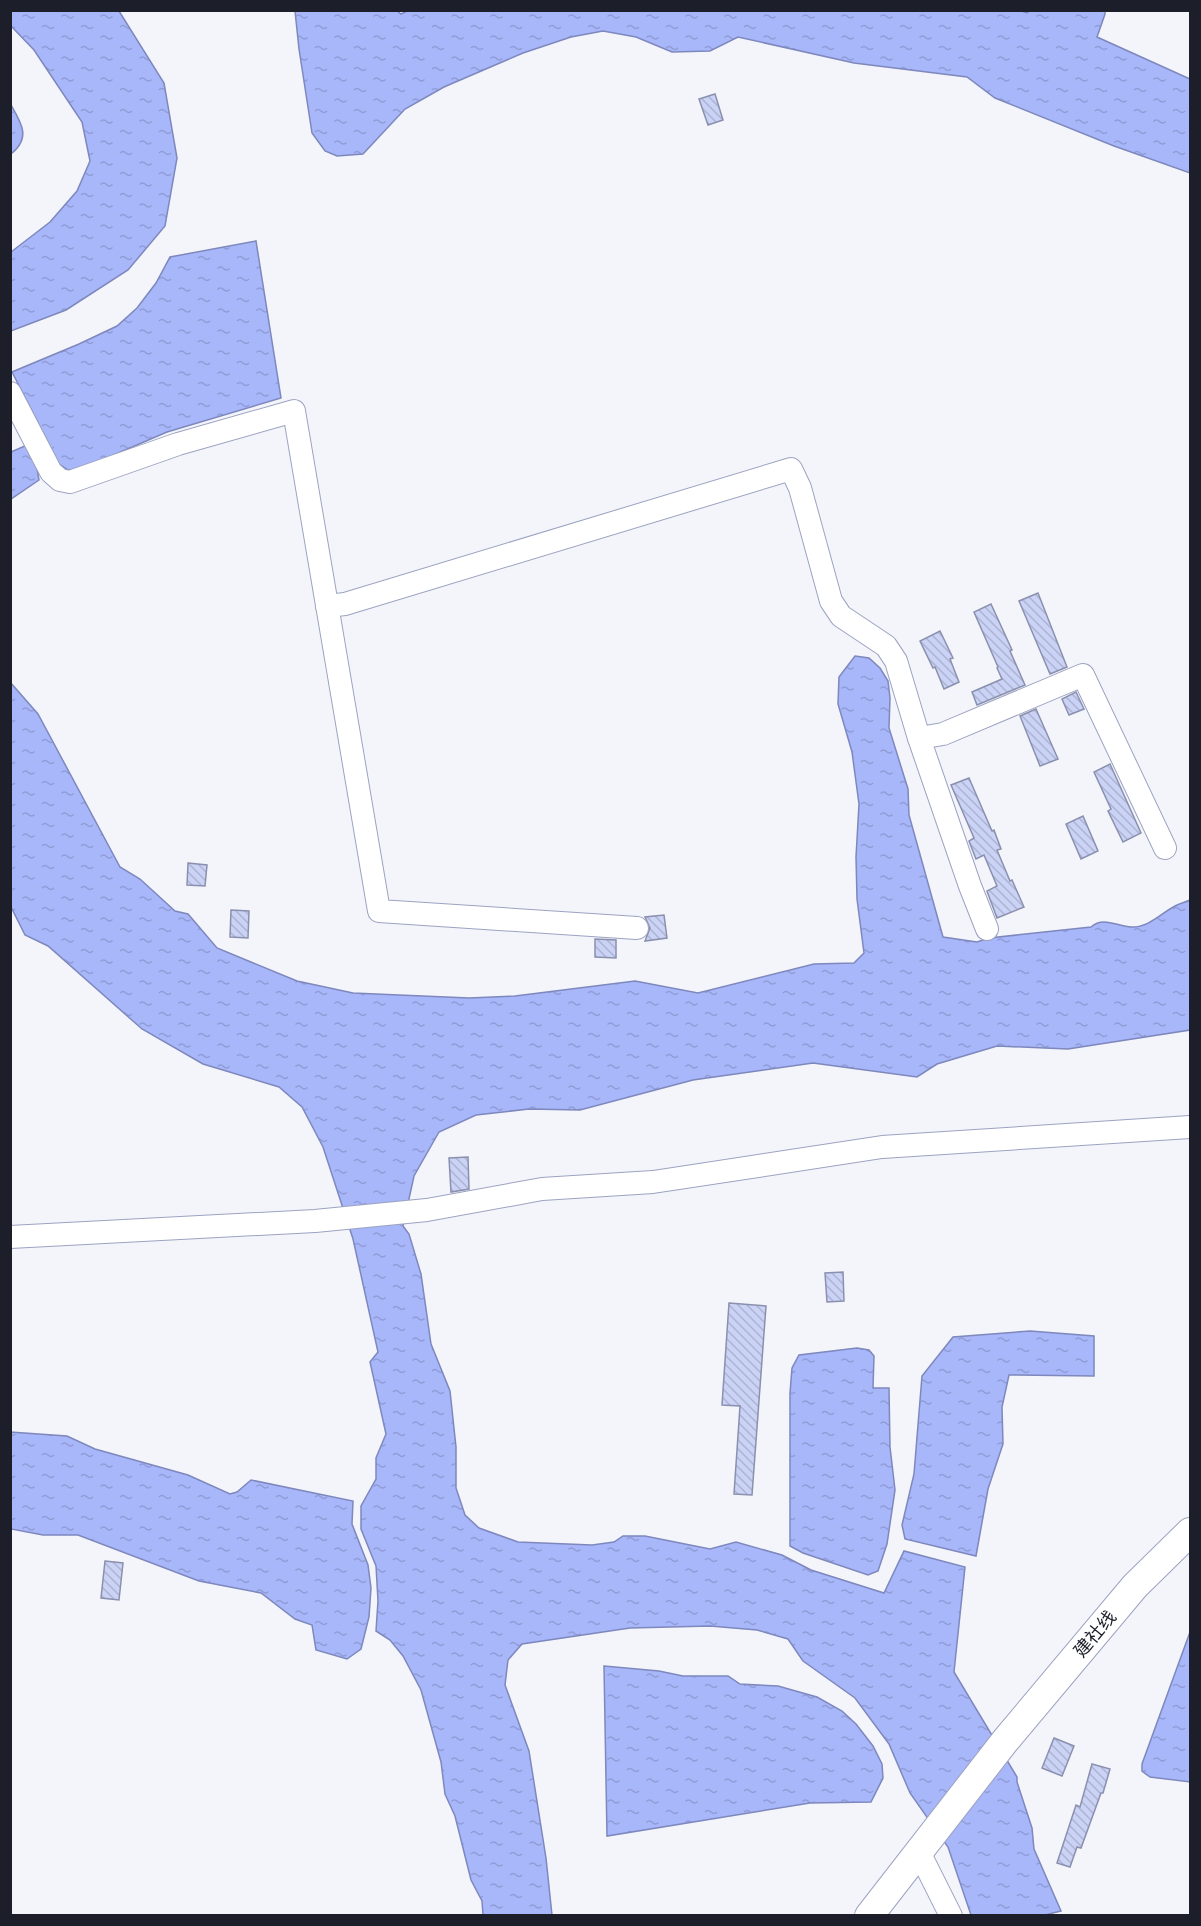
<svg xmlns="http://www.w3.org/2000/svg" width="1201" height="1926" viewBox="0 0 1201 1926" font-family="Lora,'Noto Sans SC',serif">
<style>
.water{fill:url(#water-ripples);stroke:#7e88bc;stroke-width:1.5}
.building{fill:url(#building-back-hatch);stroke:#8a90ae;stroke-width:1.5}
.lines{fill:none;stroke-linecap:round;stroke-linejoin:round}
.minor-casing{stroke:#9ca3c1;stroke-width:24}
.major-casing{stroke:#9ca3c1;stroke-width:30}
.minor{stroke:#fff;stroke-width:22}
.major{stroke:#fff;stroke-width:28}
.labels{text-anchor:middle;stroke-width:4.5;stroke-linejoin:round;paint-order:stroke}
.street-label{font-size:18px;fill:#1c1e2a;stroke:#fff}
</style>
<defs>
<pattern id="water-ripples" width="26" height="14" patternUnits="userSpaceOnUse" patternTransform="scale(1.5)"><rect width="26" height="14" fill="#a8b6fa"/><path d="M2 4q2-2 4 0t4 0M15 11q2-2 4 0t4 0" fill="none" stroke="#909cd6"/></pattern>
<pattern id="building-back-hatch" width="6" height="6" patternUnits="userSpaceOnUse" patternTransform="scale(1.5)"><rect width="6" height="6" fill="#cad2f5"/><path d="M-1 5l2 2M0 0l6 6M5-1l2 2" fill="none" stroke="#adb4d2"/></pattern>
</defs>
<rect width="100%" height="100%" fill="#f3f5fb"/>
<!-- water -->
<g class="water">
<path d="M11,10L119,11L164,83L177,158L165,226L128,270L66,310L11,331V252L50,222L77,191L90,161L82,122L34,50L11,26Z"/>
<path d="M396,10L401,14L409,10H1019L1027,13L1030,10L1105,11V14L1097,37L1190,79V173L1114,146L995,98L967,77L854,63L738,37L710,51L672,52L636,37L603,31L571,37L523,53L444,87L405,109L363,154L337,156L325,151L312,133L299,49L295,11Z"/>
<path d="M11,105C22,124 31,138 11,154Z"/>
<path d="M256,241L281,398L167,432L81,469L68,470L59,464L12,372L79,344L117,326L137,308L156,283L170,257Z"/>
<path d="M27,445L37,469L39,480L11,499V452Z"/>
<path d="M855,656L869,658L880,668L888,681L890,698L889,728L908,789L909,815L943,937L977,942L989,938L1091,927C1103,916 1117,926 1131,927C1149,928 1162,912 1177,905C1181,903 1186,902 1190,900V1030L1068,1049L997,1046L937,1064L917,1077L813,1063L693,1080L580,1110L529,1109L476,1115L439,1132L414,1176L403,1226L409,1234L421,1274L431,1344L450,1391L456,1447V1488L465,1515L479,1528L518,1542L592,1545L614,1542L623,1536H645L710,1549L736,1542L782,1555L811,1570L884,1593L904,1551L965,1567L954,1672L1017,1777V1782L1032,1828L1034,1849L1061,1911L1045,1915H971L948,1847L910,1793L889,1744L855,1698L803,1661L788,1639L757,1630L710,1626L630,1628L522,1644L508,1660L505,1685L529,1751L546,1858L552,1915H483L482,1901L471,1880L455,1816L445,1794L441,1762L421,1690L403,1656L390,1640L376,1631L378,1601L376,1566L361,1529V1506L376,1479V1458L386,1434L370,1362L378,1352L353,1239L323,1147L302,1107L279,1087L203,1064L142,1029L48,946L25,935L11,907L10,682L38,714L120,867L140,879L175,911L188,914L217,948L297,981L353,993L469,998L515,996L635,981L698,993L814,964L854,963L864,953L857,899L856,857L859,804L852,752L838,704L839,677Z"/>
<path d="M1030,1331L1094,1336V1376L1009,1375L1002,1407L1003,1444L988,1489L976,1556L905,1539L902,1525L914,1474L922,1376L953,1337Z"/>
<path d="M857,1348L869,1350L874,1356L873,1388H889L890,1447L895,1490L887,1544L878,1571L868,1575L803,1553L790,1546V1393L792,1368L799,1355Z"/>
<path d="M10,1432L67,1436L95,1449L188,1475L230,1494L237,1492L251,1480L353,1501L352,1524L368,1565L371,1588L369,1617L361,1649L347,1659L316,1650L312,1625L295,1619L261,1593L199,1581L78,1535H43L11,1529Z"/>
<path d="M1190,1632V1782L1150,1777L1142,1771V1764Z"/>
<path d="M604,1666L659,1671L683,1676H728L740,1684L778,1686L817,1697L842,1711L856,1724L873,1746L882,1764L883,1778L871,1802L810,1803L607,1836Z"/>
</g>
<!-- building -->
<g class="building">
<path d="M715,94L723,120L708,125L699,99Z"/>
<path d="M1038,593L1067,667L1050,674L1019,601Z"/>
<path d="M991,604L1012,650L1010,651L1025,685L977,705L972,692L1002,679L997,668L998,667L974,612Z"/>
<path d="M940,631L953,658L950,659L959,682L944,689L935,667L933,668L920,641Z"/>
<path d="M1076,692L1084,709L1069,715L1062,699Z"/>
<path d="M1036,709L1058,759L1040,766L1020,716Z"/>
<path d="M1110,764L1141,833L1123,842L1108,811L1111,809L1094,772Z"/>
<path d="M969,778L992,831L994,830L1001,849L997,850L1010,881L1012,880L1024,907L997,918L987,891L997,886L984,855L976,859L969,841L974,838L951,785Z"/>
<path d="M1083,816L1098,851L1081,859L1066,824Z"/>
<path d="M188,863L207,865L205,886L187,885Z"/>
<path d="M231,910L249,911L248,938L230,937Z"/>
<path d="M664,915L667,938L645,941L650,928L645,917Z"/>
<path d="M595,939L616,940V958L595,957Z"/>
<path d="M468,1157L469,1189L451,1192L449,1158Z"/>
<path d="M843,1272L844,1301L827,1302L825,1273Z"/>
<path d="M729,1303L766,1306L752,1495L734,1494L740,1406L722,1405Z"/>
<path d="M105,1561L123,1563L119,1600L101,1598Z"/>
<path d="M1054,1738L1074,1746L1062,1776L1042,1768Z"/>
<path d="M1092,1764L1110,1769L1103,1793H1101L1081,1848L1077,1847L1070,1867L1057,1863L1076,1805L1080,1807Z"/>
</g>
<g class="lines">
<!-- minor casing -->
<g class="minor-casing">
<g id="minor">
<path d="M10,393L51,472L60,480L70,482L178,444L294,411L379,911L637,928"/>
<path d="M327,606L345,604L791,469L800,488L831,601L841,616L886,646L896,661L919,738L943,734L1083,675L1165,848"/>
<path d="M919,738L970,886L987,929"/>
<path d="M10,1237L315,1221L427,1210L542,1189L653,1182L882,1147L1190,1127"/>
<path d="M919,1852L951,1916"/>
</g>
</g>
<!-- major casing -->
<g class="major-casing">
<path id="major" d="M869,1916L1005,1741L1135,1586L1190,1532"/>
</g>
<!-- minor -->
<use href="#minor" class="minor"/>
<!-- major -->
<use href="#major" class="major"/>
</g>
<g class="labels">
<!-- street labels -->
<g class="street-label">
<text transform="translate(1095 1634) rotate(-50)" y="6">建社线</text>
</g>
</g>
<!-- border -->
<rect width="1201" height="1926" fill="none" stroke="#1c1e2a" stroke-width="24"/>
</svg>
